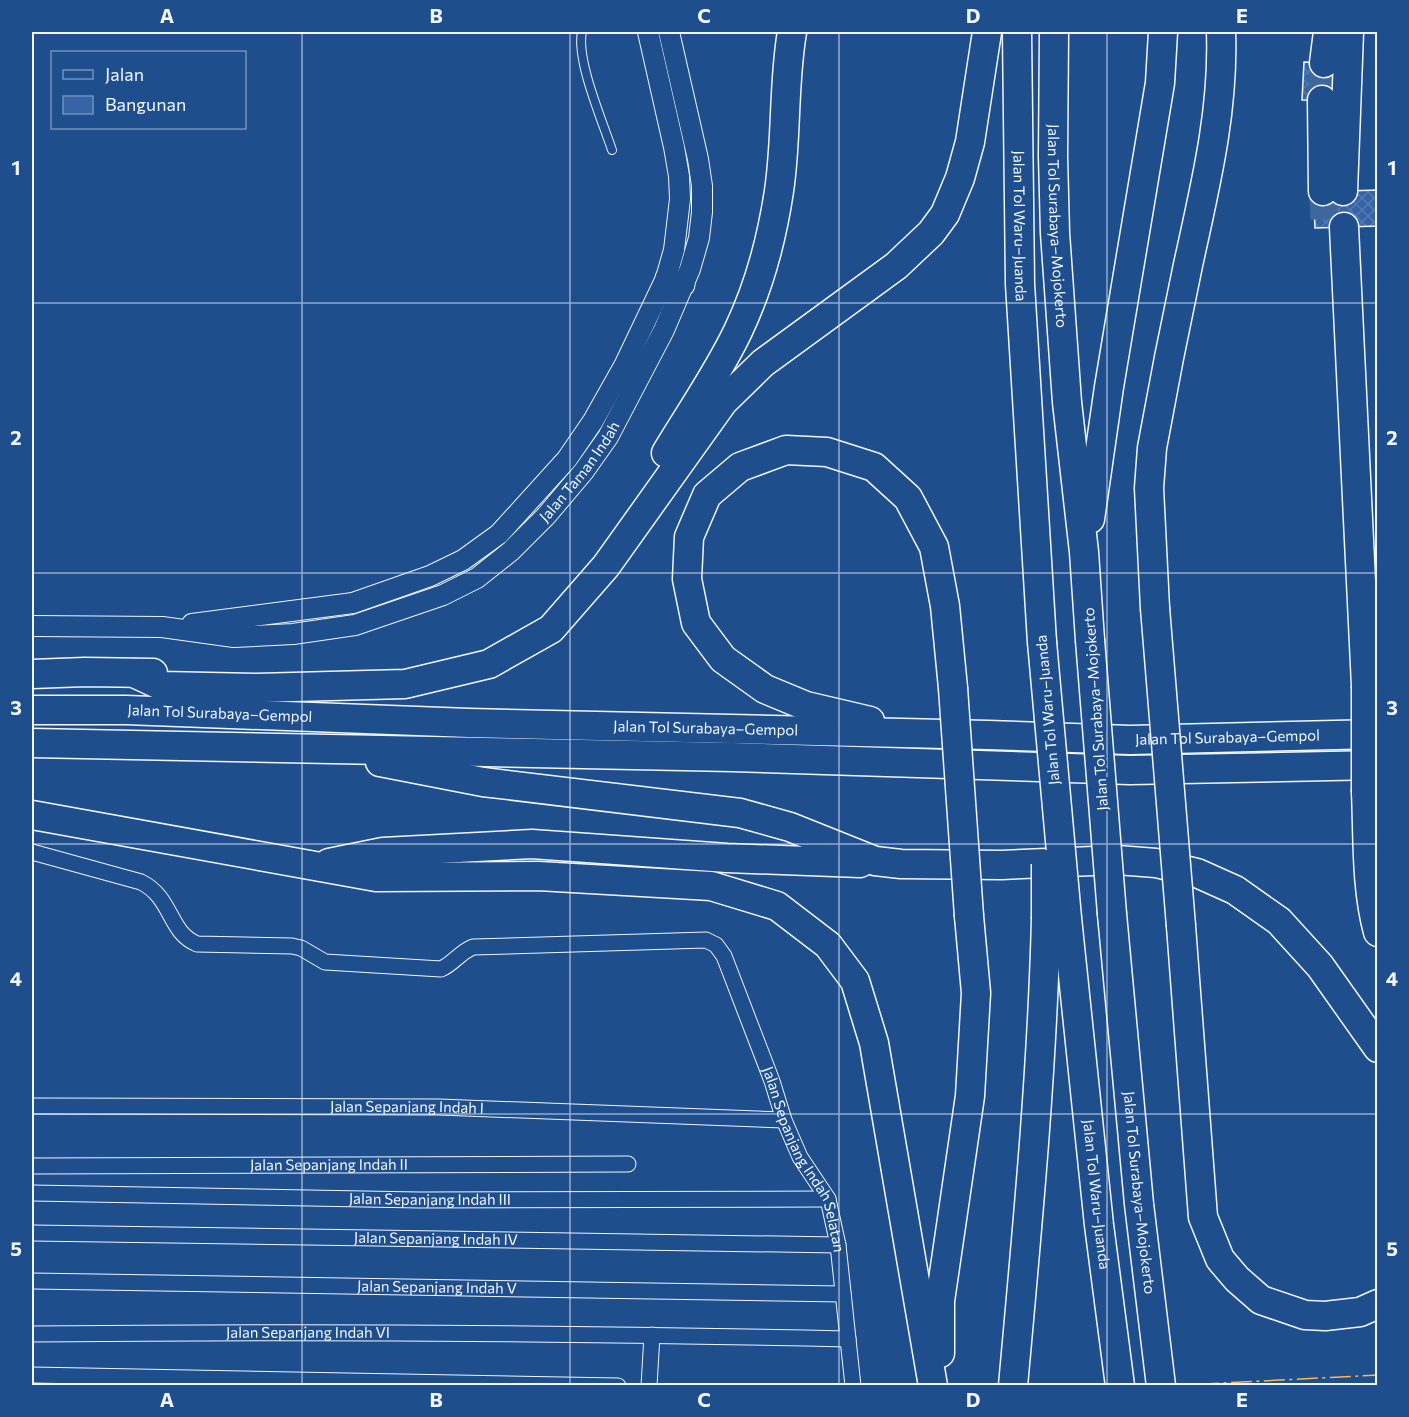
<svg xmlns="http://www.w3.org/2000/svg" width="1409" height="1417" viewBox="0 0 1409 1417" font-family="Commissioner,sans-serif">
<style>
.building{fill:url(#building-cross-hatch);stroke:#f2f6ff;stroke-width:1.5}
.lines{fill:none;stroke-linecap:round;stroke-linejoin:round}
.motorway-tunnel{stroke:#3f679d;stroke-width:28;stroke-dasharray:28 14;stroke-linecap:butt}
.service-casing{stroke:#f2f6ff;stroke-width:10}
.minor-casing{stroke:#f2f6ff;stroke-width:17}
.tertiary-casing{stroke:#f2f6ff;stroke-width:22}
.secondary-casing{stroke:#f2f6ff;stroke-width:23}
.motorway-casing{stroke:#f2f6ff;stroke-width:31}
.service{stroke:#1f4e8c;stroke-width:8}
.minor{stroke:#1f4e8c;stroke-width:15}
.tertiary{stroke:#1f4e8c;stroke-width:20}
.secondary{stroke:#1f4e8c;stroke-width:21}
.motorway{stroke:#1f4e8c;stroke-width:28}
.motorway-bridge-casing{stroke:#f2f6ff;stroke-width:31;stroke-linecap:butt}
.motorway-bridge{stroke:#1f4e8c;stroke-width:28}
.power{stroke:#ffb74d;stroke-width:1.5;stroke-dasharray:21 4.5 3 4.5;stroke-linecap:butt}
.grid{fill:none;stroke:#f2f6ff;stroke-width:1.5;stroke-opacity:0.55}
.labels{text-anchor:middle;stroke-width:4.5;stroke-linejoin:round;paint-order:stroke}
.street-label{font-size:15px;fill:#f2f6ff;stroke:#1f4e8c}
.neatline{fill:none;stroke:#f2f6ff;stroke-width:2}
.grid-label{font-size:20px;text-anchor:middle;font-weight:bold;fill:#f2f6ff}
</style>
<defs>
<pattern id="building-cross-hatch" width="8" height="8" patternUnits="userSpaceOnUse" patternTransform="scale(1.5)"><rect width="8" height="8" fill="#3563a3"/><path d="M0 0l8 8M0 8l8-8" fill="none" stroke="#537ab1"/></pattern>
</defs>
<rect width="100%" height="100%" fill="#1f4e8c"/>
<!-- building -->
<g class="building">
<path d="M1304,62L1345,64L1343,101L1302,100Z"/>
<path d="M1378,190V226L1315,228L1313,192Z"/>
</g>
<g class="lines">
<!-- motorway-tunnel -->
<g class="motorway-tunnel">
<path d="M1322,100L1324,63"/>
<path d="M1323,191L1325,227"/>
</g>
<!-- service casing -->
<g class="service-casing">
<path id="service" d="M582,32C576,60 602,120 612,150"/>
</g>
<!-- minor casing -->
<g class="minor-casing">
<g id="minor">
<path id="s1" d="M32,852L141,882C173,898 168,932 197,944L292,946L301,948L325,962L441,969C453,964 460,952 473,947L706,940L716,945L724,956L772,1081L784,1120L800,1157L828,1199L838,1245L853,1386"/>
<path id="s2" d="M32,1106L439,1107L784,1120"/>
<path id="s3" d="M32,1166L628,1164"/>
<path id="s4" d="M32,1193L419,1200L828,1199"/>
<path id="s5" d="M32,1233L838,1245"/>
<path id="s6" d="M32,1281L843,1294"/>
<path id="s7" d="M32,1334C304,1331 576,1333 848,1339"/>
<path d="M32,1375L618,1386"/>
<path d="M649,1386L652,1335"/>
</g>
</g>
<!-- tertiary casing -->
<g class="tertiary-casing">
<g id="tertiary">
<path d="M192,624L353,603L430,576L463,560L499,534L567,459L593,421L624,366L666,278L674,250L680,199L679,176L674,147L648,32"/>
<path id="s8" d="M32,626L162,627L234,637L293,634L355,625L443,595L477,578L511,551L546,516L584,471L608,437L664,330L690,269L699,238L702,212V186L698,159L669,32"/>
</g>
</g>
<!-- secondary casing -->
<g class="secondary-casing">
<path id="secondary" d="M666,278L684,285"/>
</g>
<!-- motorway casing -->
<g class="motorway-casing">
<g id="motorway">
<path id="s9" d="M1017,32L1020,284L1042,642"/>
<path id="s10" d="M1054,32L1053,156L1055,233L1067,402L1084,552L1090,640"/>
<path d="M1324,63L1328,32"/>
<path d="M1322,100L1323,191"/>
<path d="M1343,191L1349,32"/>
<path d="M1344,227L1366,686"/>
<path d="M666,453C690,413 718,373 738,331C759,287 772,238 779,191C787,138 783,84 792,32"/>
<path d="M1090,519L1109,387L1160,83L1163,32"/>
<path d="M1155,608L1149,488L1152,448C1163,387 1175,326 1188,265C1205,187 1224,111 1221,32"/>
<path d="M134,673L162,686L256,688L405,684L489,664L551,629L606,566L723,402L763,363L896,266L931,233L945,214L960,178L970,142L987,32"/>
<path d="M32,674L85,672L153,673"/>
<path id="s11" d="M32,710H126L469,723L988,735L1130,740L1378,734"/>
<path d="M870,721L806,706L765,689L723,659L696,623L687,579L689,537L707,495L740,467L786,450L827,452L874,467L908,498L934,547L945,606L953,688"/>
<path d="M32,743L732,757L1130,770L1378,765"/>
<path d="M380,762L483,782L740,813L790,827L875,861L901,864L1001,865L1117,860L1156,863L1197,873L1235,890L1279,921L1320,966L1378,1048"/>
<path d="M1366,792C1368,838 1366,888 1378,932"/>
<path d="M32,815L376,877L538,876L711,886L777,906L828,945L855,981L874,1043L933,1386"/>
<path d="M329,863L383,852L532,844L727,858L860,863"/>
<path id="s12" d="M1112,914L1139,1204L1161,1386"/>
<path id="s13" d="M1067,918L1099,1225L1120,1386"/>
<path d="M1181,926L1203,1217L1220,1259L1237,1279L1261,1300L1305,1315L1325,1316L1360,1312L1378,1304"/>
<path d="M940,1353V1301L970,1096L976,993L969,916"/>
<path d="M1013,1386C1027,1231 1042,1075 1046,919"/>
</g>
</g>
<!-- service -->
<use href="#service" class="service"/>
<!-- minor -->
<use href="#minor" class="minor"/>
<!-- tertiary -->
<use href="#tertiary" class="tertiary"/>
<!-- secondary -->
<use href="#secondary" class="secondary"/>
<!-- motorway -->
<use href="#motorway" class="motorway"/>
<!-- motorway-bridge casing -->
<g class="motorway-bridge-casing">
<g id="motorway-bridge">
<path d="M1155,608L1181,926"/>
<path d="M1090,640L1112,914"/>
<path d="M1042,642L1067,918"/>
<path d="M953,688L969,916"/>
<path d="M1366,792V686"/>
<path d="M1046,919V864"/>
</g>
</g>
<!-- motorway-bridge -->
<use href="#motorway-bridge" class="motorway-bridge"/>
<!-- power -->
<path class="power" d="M1165,1386L1378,1375"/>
</g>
<!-- grid -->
<path class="grid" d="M302,32V1386M570,32V1386M839,32V1386M1107,32V1386M32,303H1378M32,573H1378M32,844H1378M32,1114H1378"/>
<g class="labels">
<!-- street labels -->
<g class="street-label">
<text dy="5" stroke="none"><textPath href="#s9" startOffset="194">Jalan Tol Waru–Juanda</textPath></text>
<text dy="5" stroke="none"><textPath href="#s10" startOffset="194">Jalan Tol Surabaya–Mojokerto</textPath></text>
<text dy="5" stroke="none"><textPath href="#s8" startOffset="604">Jalan Taman Indah</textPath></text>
<text transform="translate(1096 709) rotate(-94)" y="5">Jalan Tol Surabaya–Mojokerto</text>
<text transform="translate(1048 710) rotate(-95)" y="5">Jalan Tol Waru–Juanda</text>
<text dy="5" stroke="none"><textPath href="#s11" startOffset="188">Jalan Tol Surabaya–Gempol</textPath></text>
<text dy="5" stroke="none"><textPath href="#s11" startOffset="674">Jalan Tol Surabaya–Gempol</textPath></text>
<text dy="5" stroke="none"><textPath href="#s11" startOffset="1196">Jalan Tol Surabaya–Gempol</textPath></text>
<text dy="5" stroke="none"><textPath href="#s2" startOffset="375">Jalan Sepanjang Indah I</textPath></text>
<text dy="5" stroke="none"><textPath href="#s1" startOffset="963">Jalan Sepanjang Indah Selatan</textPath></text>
<text dy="5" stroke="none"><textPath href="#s3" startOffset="297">Jalan Sepanjang Indah II</textPath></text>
<text dy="5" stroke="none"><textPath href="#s13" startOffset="278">Jalan Tol Waru–Juanda</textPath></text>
<text dy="5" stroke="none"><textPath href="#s12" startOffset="280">Jalan Tol Surabaya–Mojokerto</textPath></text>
<text dy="5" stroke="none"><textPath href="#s4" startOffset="398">Jalan Sepanjang Indah III</textPath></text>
<text dy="5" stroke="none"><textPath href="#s5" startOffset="404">Jalan Sepanjang Indah IV</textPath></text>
<text dy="5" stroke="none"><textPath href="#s6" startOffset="405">Jalan Sepanjang Indah V</textPath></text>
<text dy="5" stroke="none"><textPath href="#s7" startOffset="276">Jalan Sepanjang Indah VI</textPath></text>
</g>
</g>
<!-- border -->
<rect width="1409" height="1417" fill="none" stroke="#1f4e8c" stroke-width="66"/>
<!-- legend -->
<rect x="51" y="51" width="195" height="78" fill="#1f4e8c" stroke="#7391ba" stroke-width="1.5"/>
<rect x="63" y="70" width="30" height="9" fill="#1f4e8c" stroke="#7391ba" stroke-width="1.5"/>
<text x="105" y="81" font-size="18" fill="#f2f6ff">Jalan</text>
<rect x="63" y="96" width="30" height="18" fill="#3563a3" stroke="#7391ba" stroke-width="1.5"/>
<text x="105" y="111" font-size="18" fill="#f2f6ff">Bangunan</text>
<rect x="33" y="33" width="1343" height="1351" class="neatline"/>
<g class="grid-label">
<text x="167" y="23">A</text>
<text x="436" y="23">B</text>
<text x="704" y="23">C</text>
<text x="973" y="23">D</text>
<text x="1242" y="23">E</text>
<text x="16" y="175">1</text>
<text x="1392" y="175">1</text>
<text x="16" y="445">2</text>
<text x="1392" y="445">2</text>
<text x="16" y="715">3</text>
<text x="1392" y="715">3</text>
<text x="16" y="986">4</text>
<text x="1392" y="986">4</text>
<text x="16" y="1256">5</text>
<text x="1392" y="1256">5</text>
<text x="167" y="1407">A</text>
<text x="436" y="1407">B</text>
<text x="704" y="1407">C</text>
<text x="973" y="1407">D</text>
<text x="1242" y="1407">E</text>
</g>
</svg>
